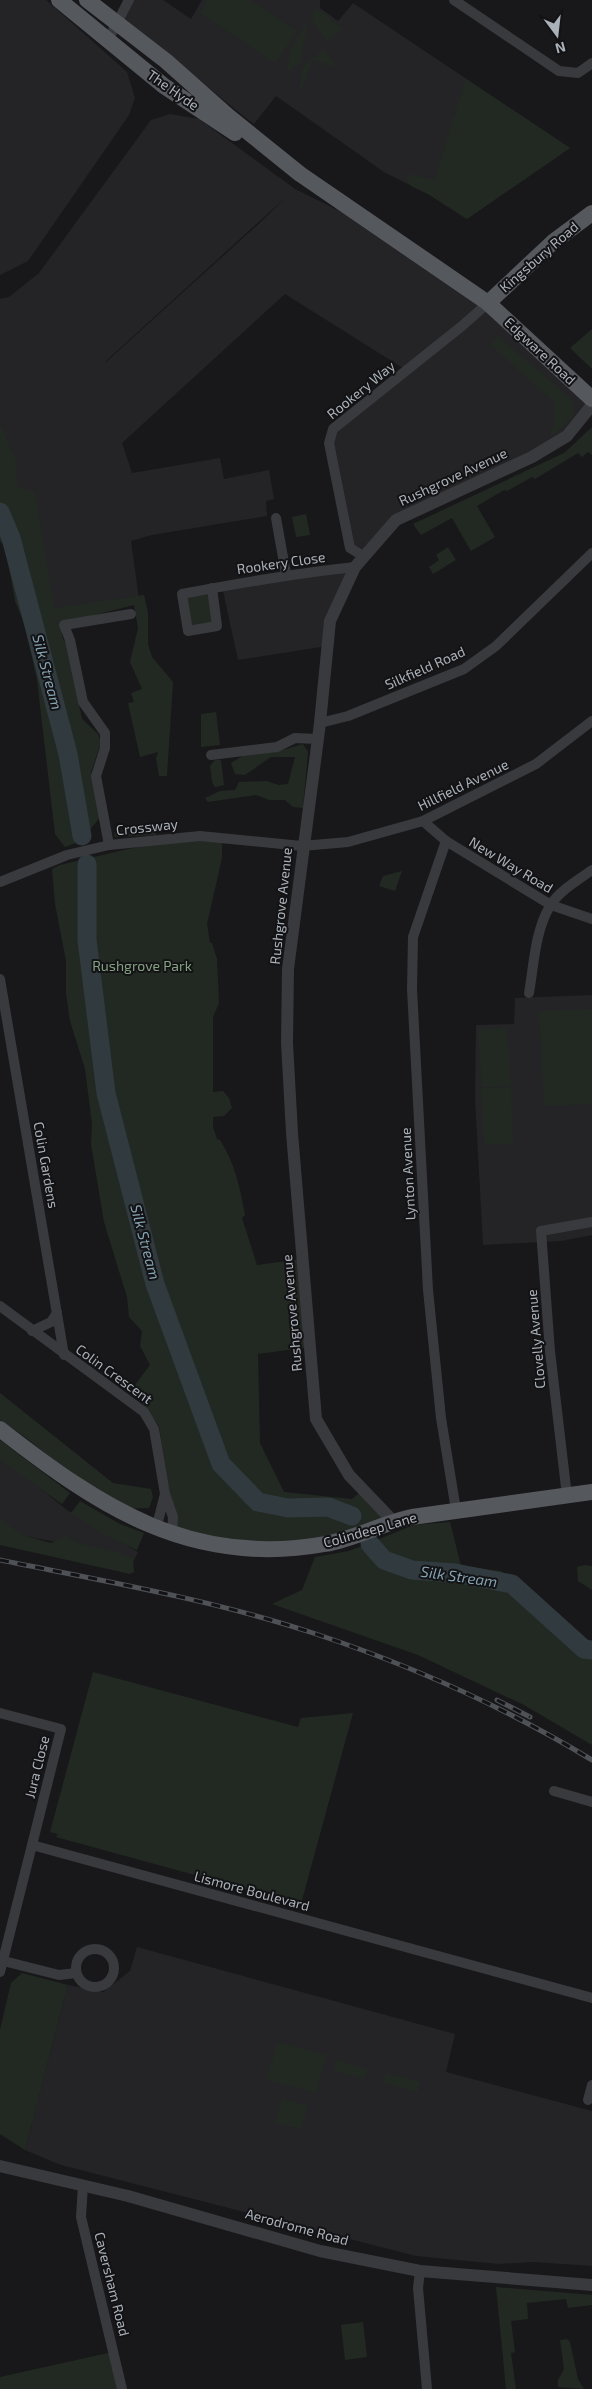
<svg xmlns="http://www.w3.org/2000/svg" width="592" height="2389" viewBox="0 0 592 2389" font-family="'Exo 2',sans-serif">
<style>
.built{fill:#242427;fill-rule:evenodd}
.green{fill:#222922}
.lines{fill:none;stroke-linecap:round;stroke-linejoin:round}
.river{stroke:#303a3f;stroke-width:19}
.minor{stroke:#393a3e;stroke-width:10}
.tertiary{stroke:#393a3e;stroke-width:12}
.primary{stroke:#55585d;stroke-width:16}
.rail-casing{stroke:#4e5155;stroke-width:5}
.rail{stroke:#131315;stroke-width:3;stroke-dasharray:9;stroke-linecap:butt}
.labels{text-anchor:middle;stroke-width:4;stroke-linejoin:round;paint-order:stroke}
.street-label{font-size:14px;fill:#abb1b9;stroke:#131315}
.park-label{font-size:14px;fill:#85a283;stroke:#131315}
.water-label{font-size:15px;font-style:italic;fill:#84a2b1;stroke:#131315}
</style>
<rect width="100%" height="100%" fill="#18181a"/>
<!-- built -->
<g class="built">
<path d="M0,0H46L127,72L135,98L129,115L28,261L0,275Z"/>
<path d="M134,0H163L191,19L202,0H320V8L338,21L353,3L570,148L467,219L428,194L384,172L276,96L254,124L246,118L123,19Z"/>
<path d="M170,114L199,119L295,189L392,237L481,296L592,399L567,435L396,520L363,557L350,549L338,489L332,429L406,370L285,294L122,443L132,473L220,458L224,479L269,470L274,499L266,501L267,516L152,535L131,541L139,599L50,612L0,457V299L9,297L39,273L151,120ZM286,197L263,220L106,362V361Z"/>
<path d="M355,567L327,646L238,660L222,586Z"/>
<path d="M592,995V1235L561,1241L483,1245L475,1098L476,1025L514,1024L515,998Z"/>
<path d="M0,1456L67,1510L138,1552L132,1564L76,1545L34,1538L0,1530Z"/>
<path d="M137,1947L455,2034L446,2072L592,2111V2266L534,2262L499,2264L416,2256L61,2165L25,2150L68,1985L103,1992L130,1971Z"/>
</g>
<!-- green -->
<g class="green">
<path d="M207,0H250L297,31L275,63L200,13Z"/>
<path d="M315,8L343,29L327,41L312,20Z"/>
<path d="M308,21L300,63L287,73L290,50Z"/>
<path d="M324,49L336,67L312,60L301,91L299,89L303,67Z"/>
<path d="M466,79L570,148L467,219L428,194L411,186L406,177L408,174L434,180Z"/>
<path d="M592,329V369L570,348Z"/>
<path d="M498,336L572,400L575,415L553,436L549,431L554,427L555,403L491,345Z"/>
<path d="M0,425L16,460L17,487L35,492L54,608L144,595L148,612V644L152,657L173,682L167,776H159L156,759L158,752L140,757L128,703L134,702L131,693L142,689L130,662L138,628L134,605L59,624L63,639L66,642L82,719L98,734L101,743L91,772L101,816L81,841L65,847L55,834L37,680L24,623L15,601L5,546L0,541Z"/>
<path d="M592,427V455L588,452L582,457L578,453L535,479L532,477L507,491L504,490L477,506L495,537L471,551L452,518L421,535L413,524L564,453Z"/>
<path d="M306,514L310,535L296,537L292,517Z"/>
<path d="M448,547L456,560L433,574L429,567L439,560L436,555Z"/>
<path d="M208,593L214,623L191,628L185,597Z"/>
<path d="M216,712L220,745L201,747V714Z"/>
<path d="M303,744L308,752L303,808L293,807L285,800H269L256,795L208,802L205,798L220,791L235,790L239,782L266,781L279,785L288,784L295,757H271L245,775L235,774L231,763L244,755L286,749Z"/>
<path d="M215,760H221L224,785L215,787L212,782L210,766Z"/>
<path d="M157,824L156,835L115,837L114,832Z"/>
<path d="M200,836L222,838V858L207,924L210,943H212L217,959L219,1003L213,1017V1092L223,1091L229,1098L232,1108L224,1116L213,1117V1127L217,1139L220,1140C235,1163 240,1188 245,1215L242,1218L257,1265L302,1259L309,1347L258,1354L260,1443L284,1492L352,1499L363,1490L393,1521L337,1543L214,1546L173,1524L159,1426L137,1396L135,1385L150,1365L140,1346L142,1331L129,1317L127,1297L104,1222L91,1144L92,1124L85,1069L70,1021L66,993V961L55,904L52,869L60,865L128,849Z"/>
<path d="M402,871L395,891L379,886L383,876Z"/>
<path d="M592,1009V1104L544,1106L539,1011Z"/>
<path d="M507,1028L511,1086L482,1087L478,1029Z"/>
<path d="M511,1087L513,1144H484L481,1088Z"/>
<path d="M0,1393L113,1483L151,1489L153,1497L149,1508L126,1509L92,1491L25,1437L0,1420Z"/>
<path d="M0,1440L70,1493L62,1504L0,1460Z"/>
<path d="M80,1501L120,1524L144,1533L137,1550L107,1536L71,1513Z"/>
<path d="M0,1519L22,1535L51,1543L66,1536C85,1551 112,1546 133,1559L134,1572L130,1574L0,1545Z"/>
<path d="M450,1522L461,1566L501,1571L573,1633L592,1647V1745L524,1705L418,1655L272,1604L302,1590L315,1557L349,1551L414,1525Z"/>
<path d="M585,1565L592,1566V1590L578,1581L577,1567Z"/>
<path d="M93,1672L298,1727L301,1718L353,1713L301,1904L56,1837L58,1834L50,1832Z"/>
<path d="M22,1973L68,1985L25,2150L0,2134V2030L11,1983Z"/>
<path d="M277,2042L326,2055L316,2093L267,2080Z"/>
<path d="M337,2060L368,2069L364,2079L334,2071Z"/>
<path d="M386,2073L420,2082L417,2092L383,2083Z"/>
<path d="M282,2099L308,2105L301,2129L275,2123Z"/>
<path d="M496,2287L592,2295V2305L568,2308L566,2299L527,2303L528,2319L511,2321L515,2352L511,2353L516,2389H506Z"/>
<path d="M363,2322L367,2357L345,2360L341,2325Z"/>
<path d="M567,2339L570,2342L578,2379L584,2389L558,2387V2380L564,2369L560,2340Z"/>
<path d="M108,2353L112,2356L118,2389H0V2377Z"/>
</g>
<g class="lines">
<!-- river -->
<g class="river">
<path d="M0,512L11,538L68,754L82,836"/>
<path d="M87,864V940L106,1093L155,1284L221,1464L258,1502L288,1508L328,1507L352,1516"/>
<path d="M370,1544L384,1560L412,1570L455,1573L512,1584L584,1649L592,1650"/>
</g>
<!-- minor -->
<g class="minor">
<path d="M454,0L559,71L578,73L592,63"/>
<path d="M108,40L129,0"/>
<path d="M276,518L286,574"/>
<path d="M363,556L350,548L329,443L333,429L462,326L488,303"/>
<path d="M212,588L217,626L188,631L182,594C240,583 296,573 355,567"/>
<path d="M320,723L348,716L464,669L496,646L592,553"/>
<path d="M211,755L277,747L295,738L317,739"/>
<path d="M423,821L446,841L551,905L592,919"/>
<path d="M446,841L413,937L412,989L428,1290L441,1418L456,1510"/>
<path d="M109,845L96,776L105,748V733L83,702L70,640L64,625L131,614"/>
<path d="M0,882L67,855L109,845L200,836L302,846L348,842L423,821L536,764L592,721"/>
<path d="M0,979L64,1355"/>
<path d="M529,993C534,964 535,931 550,906C559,891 578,880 592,870"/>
<path d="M0,1306L144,1412L154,1429L165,1494"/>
<path d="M32,1331L51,1322L57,1313"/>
<path d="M567,1496L550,1351L541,1231L592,1222"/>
<path d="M156,1529L165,1494L173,1517L172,1534"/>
<path d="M0,1713L61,1729L32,1845"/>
<path d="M554,1791L592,1802"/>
<circle cx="95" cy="1968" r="19"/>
<path d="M0,1960L59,1975L76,1973"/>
<path d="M0,1972L32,1845L592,1998"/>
<path d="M588,2100L592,2085"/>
<path d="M83,2185L81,2217L122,2389"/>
<path d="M420,2271L418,2288L427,2389"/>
</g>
<!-- tertiary -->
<g class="tertiary">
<path d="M393,1521L349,1475L316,1419L292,1133L287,1043L288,969L320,723L330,621L355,567L396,520L532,457L567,436L592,405"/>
<path d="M0,2166L128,2196L320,2251L420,2271L592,2285"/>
</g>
<!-- primary -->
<g class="primary">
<path d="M59,0L164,86L235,133"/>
<path d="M87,0L166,61L228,116L300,174L488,303L592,399"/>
<path d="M488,303L553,242L592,213"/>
<path d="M0,1429C100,1507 191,1568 325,1544C355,1539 382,1523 412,1517L592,1492"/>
</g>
<!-- rail casing -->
<g class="rail-casing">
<g id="rail">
<path d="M0,1560C104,1581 213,1600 313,1633C410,1665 505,1707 592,1760"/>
<path d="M497,1700L530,1717"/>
</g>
</g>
<!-- rail -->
<use href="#rail" class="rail"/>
</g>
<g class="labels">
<!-- street labels -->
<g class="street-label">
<text transform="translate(173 90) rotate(35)" y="5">The Hyde</text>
<text transform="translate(539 257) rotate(-41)" y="5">Kingsbury Road</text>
<text transform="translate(540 351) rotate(43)" y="5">Edgware Road</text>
<text transform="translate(361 390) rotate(-39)" y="5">Rookery Way</text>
<text transform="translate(453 477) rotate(-25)" y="5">Rushgrove Avenue</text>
<text transform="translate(281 563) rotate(-8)" y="5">Rookery Close</text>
<text transform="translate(425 668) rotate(-24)" y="5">Silkfield Road</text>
<text transform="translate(463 785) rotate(-26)" y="5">Hillfield Avenue</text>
<text transform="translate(147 827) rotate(-6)" y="5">Crossway</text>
<text transform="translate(511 865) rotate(31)" y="5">New Way Road</text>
<text transform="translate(281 906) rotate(-84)" y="5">Rushgrove Avenue</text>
<text transform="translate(46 1165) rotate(80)" y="5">Colin Gardens</text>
<text transform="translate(408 1174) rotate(-93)" y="5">Lynton Avenue</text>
<text transform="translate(292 1313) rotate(-95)" y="5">Rushgrove Avenue</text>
<text transform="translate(536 1339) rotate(-95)" y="5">Clovelly Avenue</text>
<text transform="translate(114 1374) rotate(36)" y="5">Colin Crescent</text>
<text transform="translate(370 1530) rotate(-16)" y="5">Colindeep Lane</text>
<text transform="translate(37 1767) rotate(-76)" y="5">Jura Close</text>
<text transform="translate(252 1891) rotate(15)" y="5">Lismore Boulevard</text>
<text transform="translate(297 2227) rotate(15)" y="5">Aerodrome Road</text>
<text transform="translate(112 2284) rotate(76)" y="5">Caversham Road</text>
</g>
<!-- park labels -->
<g class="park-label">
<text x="142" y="971">Rushgrove Park</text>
</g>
<!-- water labels -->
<g class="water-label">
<text transform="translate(47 672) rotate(75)" y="5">Silk Stream</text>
<text transform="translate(145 1242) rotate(75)" y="5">Silk Stream</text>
<text transform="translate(459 1577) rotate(8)" y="5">Silk Stream</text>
</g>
</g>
<!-- north arrow -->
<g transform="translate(557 35) rotate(165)" stroke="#131315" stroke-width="4" paint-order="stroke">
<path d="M0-4L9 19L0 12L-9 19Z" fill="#abb1b9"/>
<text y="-8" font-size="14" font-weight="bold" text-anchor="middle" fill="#abb1b9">N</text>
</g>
</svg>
